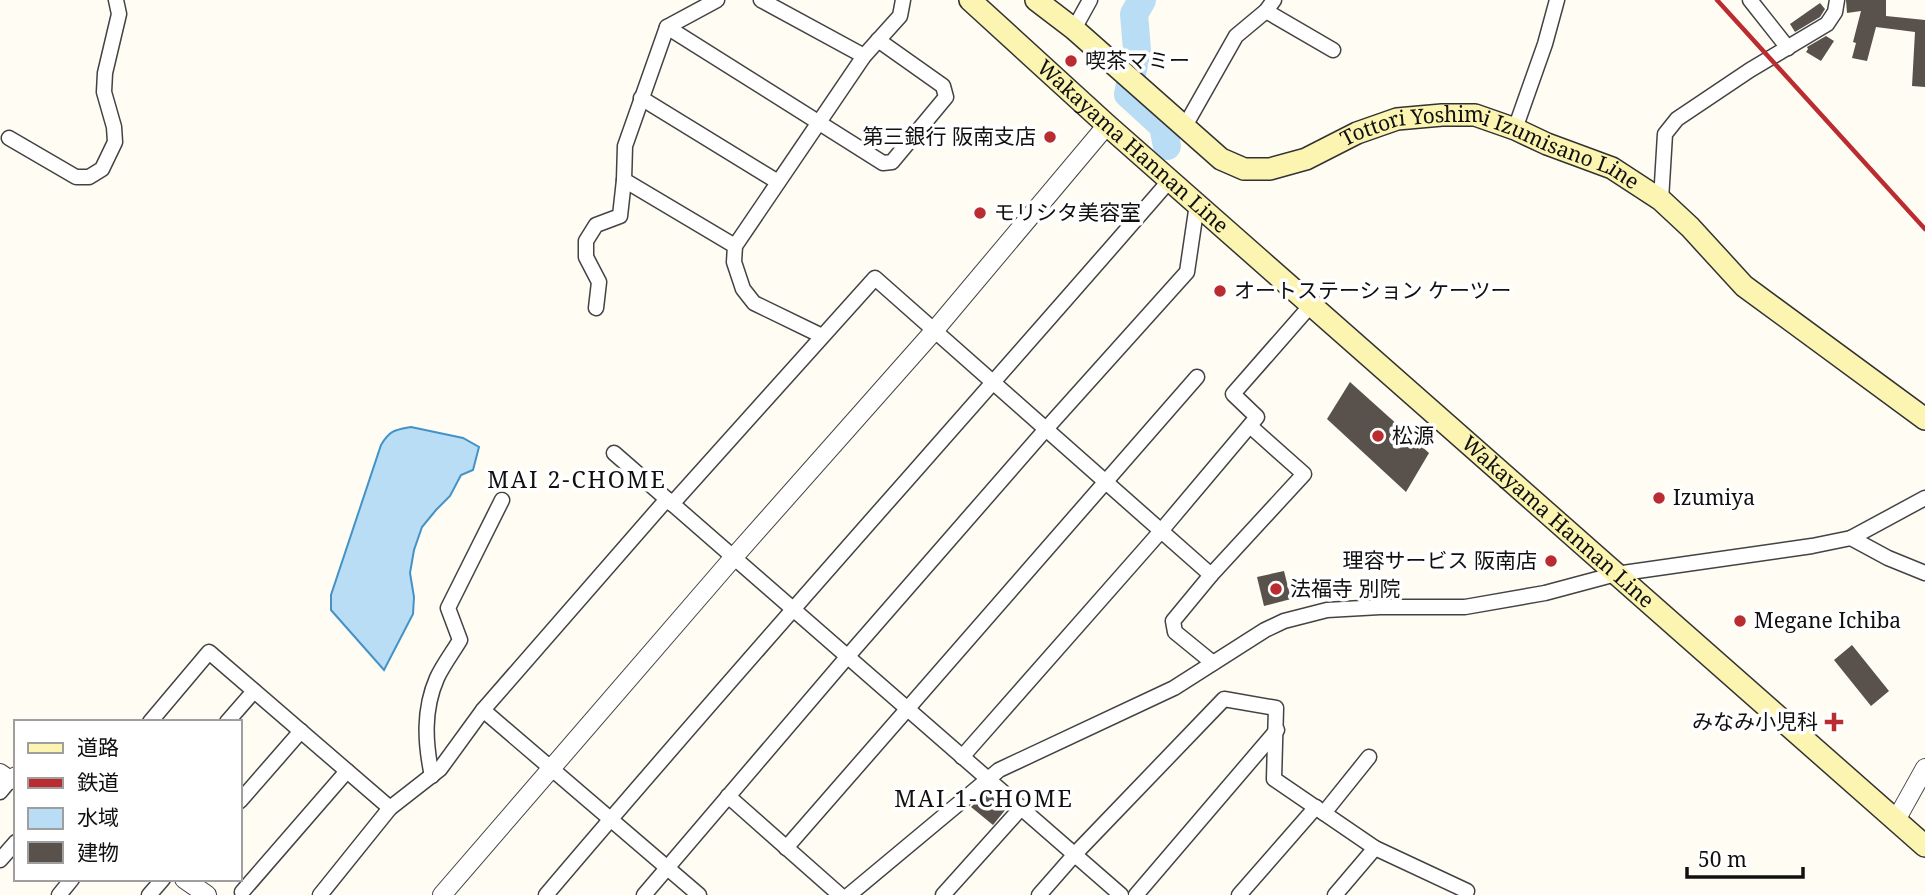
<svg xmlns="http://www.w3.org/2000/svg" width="1925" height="895" viewBox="0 0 1925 895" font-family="'Noto Serif','Noto Sans JP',serif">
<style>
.water{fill:#b9ddf4;stroke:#4392c8;stroke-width:2}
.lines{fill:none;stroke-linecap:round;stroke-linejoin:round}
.river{stroke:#b9ddf4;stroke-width:28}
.building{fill:#58514c}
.minor-casing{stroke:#434343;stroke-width:17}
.tertiary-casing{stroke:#434343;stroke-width:20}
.secondary-casing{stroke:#323232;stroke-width:24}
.minor{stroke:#fff;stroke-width:14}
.tertiary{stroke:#fff;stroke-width:18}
.secondary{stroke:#fcf4b1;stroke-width:21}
.rail{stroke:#bb2c31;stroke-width:4.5}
.poi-dot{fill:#bb2c31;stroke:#fff;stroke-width:2.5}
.labels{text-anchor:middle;stroke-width:7;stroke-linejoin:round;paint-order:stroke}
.poi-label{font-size:21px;fill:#101010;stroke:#fff;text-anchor:start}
.street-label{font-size:21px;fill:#101010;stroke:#fff}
.neighbourhood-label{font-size:23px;letter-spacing:2px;fill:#101010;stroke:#fff}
</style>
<rect width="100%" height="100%" fill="#fefcf3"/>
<!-- water -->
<path class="water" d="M411,427L463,438L479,447L473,470L461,475L450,496L436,510L422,527L414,550L410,573L414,597L413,614L384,670L331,610V595L381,445C390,430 395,430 411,427Z"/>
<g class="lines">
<!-- river -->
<path class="river" d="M1142,0L1134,14L1137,50L1128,94L1163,126L1167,146"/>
</g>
<!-- building -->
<g class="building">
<path d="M1846,0H1886V16L1925,20V87L1912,86L1915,32L1876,27L1867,61L1852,58L1856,43L1853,42L1861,11L1847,13Z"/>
<path d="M1820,3L1825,9L1820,17L1795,32L1790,24Z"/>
<path d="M1826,36L1834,41L1821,61L1806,52L1808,49L1807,47Z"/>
<path d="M1350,382L1429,453L1406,492L1327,419Z"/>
<path d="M1284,571L1291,599L1264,606L1257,577Z"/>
<path d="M1852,645L1889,691L1871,706L1834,660Z"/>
<path d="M987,792L1006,809L993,825L971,807Z"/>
</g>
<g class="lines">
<!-- minor casing -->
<g class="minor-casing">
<g id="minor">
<path d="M717,0L667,27L625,146L624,180L735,246"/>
<path d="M761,0L864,56"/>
<path d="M1750,0L1788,48"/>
<path d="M1266,11L1333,50"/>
<path d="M667,27L883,163L892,162L946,97L943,86L878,40"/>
<path d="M1074,29L1090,0"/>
<path d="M641,98L778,182"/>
<path d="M1185,126L1236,36L1266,11L1274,0"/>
<path d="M1515,129L1545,44L1557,0"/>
<path d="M9,138L76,177H89L102,169L115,142L114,127L104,92L105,73L119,14L116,0"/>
<path d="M1661,200L1665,134L1677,119L1750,70L1827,24L1835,12L1837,0"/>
<path d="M596,308L599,282L586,257V241L596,225L620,216L624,180"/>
<path d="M822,336L754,303L743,289L734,262L735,246L864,56L900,16L903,0"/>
<path d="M614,453L1121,895"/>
<path d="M672,504L875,278L1211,575L1173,621L1175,632L1213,663"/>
<path d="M1851,538L1888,558L1925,573"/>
<path d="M1211,575L1304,474L1250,426"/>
<path d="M483,710L699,895"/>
<path d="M150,722L209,652L390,808"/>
<path d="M227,722L254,691"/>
<path d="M962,757L1161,531L1257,417L1233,394L1311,305"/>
<path d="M432,776C425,743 423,710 437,678C443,665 453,652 460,640L448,608L502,500"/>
<path d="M0,792L10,780"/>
<path d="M728,796L840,895"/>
<path d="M240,801L301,731"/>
<path d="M1324,813L1369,757"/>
<path d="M786,848L1197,377"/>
<path d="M0,860L16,842"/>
<path d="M242,892L347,771"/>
<path d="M59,895L72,879"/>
<path d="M149,895L163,879"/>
<path d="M320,895L390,808L440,769L483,710L667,499"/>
<path d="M546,895C750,654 963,419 1170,180"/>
<path d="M644,895L848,656L1046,429L1187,272L1197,204"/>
<path d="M849,895L999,770L1174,688L1265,630L1284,621L1327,610L1380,607H1465L1545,593L1616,574L1812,546L1851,538L1925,498"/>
<path d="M943,895L1022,807"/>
<path d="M1039,895L1075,854L1224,699L1276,708L1274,779L1375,848L1467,891"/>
<path d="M1136,895L1277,730"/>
<path d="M1239,895L1316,807"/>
<path d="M1335,895L1375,848"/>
</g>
</g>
<!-- tertiary casing -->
<g class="tertiary-casing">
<g id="tertiary">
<path d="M0,773L10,780L16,776"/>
<path d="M1896,820L1925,768"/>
<path d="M184,879L207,895"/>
<path d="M442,895L733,558L934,331L1107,125"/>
</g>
</g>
<!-- secondary casing -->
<g class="secondary-casing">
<g id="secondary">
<path id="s1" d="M970,0L1107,125L1925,846"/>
<path id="s2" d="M1036,0L1074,29L1221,159L1244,169H1270L1306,159L1357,133L1397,119L1442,115H1475L1515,129L1547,144L1612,168L1661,200L1690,227L1744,286L1925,419"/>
</g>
</g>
<!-- minor -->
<use href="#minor" class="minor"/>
<!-- tertiary -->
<use href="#tertiary" class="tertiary"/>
<!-- secondary -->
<use href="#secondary" class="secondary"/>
<!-- rail -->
<path class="rail" d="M1717,0L1925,229"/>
</g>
<!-- markers -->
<g class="poi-dot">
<circle cx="1071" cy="61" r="7"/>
<circle cx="1050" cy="137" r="7"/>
<circle cx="980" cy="213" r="7"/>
<circle cx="1220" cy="291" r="7"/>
<circle cx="1378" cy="436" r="7"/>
<circle cx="1659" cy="498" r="7"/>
<circle cx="1551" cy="561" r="7"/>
<circle cx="1276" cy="589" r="7"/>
<circle cx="1740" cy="621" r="7"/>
<path d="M1830.5 711.5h7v7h7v7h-7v7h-7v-7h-7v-7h7z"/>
</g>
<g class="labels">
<!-- poi labels -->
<g class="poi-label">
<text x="1085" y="68">喫茶マミー</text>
<text x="1036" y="144" text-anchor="end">第三銀行 阪南支店</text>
<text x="994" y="220">モリシタ美容室</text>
<text x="1234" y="298">オートステーション ケーツー</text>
<text x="1392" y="443">松源</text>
<text x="1673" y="505">Izumiya</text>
<text x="1537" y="568" text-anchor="end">理容サービス 阪南店</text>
<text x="1290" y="596">法福寺 別院</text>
<text x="1754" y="628">Megane Ichiba</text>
<text x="1818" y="729" text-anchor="end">みなみ小児科</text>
</g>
<!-- street labels -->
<g class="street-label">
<text dy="7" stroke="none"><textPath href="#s1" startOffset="219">Wakayama Hannan Line</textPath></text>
<text dy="7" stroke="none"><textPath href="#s2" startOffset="530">Tottori Yoshimi Izumisano Line</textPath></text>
<text dy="7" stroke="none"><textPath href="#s1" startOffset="786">Wakayama Hannan Line</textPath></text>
</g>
<!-- neighbourhood labels -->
<g class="neighbourhood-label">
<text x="577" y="488">MAI 2-CHOME</text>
<text x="984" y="807">MAI 1-CHOME</text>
</g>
</g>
<!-- legend -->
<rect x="14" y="720" width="228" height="161" fill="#ffffff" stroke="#9f9f9f" stroke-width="2"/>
<rect x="28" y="743" width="35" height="10" fill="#fcf4b1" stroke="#9f9f9f" stroke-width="2"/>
<text x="77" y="755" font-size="21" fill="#101010">道路</text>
<rect x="28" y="778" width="35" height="10" fill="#bb2c31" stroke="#9f9f9f" stroke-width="2"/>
<text x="77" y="790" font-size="21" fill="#101010">鉄道</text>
<rect x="28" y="808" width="35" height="21" fill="#b9ddf4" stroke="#9f9f9f" stroke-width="2"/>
<text x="77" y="825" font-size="21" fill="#101010">水域</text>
<rect x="28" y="842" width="35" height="21" fill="#58514c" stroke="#9f9f9f" stroke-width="2"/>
<text x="77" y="860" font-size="21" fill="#101010">建物</text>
<!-- scale -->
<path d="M1687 867v10h116v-10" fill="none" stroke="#101010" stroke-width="3.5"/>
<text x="1698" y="867" font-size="21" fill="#101010" stroke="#ffffff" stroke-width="5" paint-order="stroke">50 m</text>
</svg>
